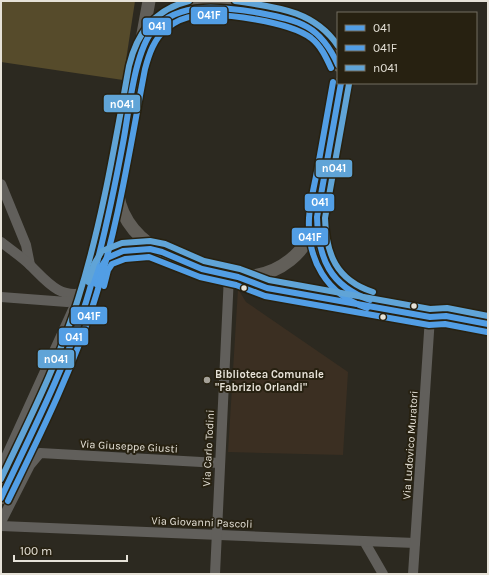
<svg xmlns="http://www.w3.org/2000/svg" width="489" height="575" viewBox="0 0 489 575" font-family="Karla,sans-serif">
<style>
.education{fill:#3b2f22}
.green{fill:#564b2b}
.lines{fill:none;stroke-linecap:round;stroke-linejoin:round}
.minor{stroke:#615f5b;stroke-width:10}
.major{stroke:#625f59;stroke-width:13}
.bus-1-casing{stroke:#272111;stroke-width:9}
.bus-2-casing{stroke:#272111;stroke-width:9}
.bus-3-casing{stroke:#272111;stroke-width:9}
.bus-1{stroke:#529ee5;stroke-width:6}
.bus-2{stroke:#529ee5;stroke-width:6}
.bus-3{stroke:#60a4d7;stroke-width:6}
.bus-dot{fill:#e6e2d8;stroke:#272111;stroke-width:1.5}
.poi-dot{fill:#a5a198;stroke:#272111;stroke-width:1.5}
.labels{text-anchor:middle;stroke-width:4;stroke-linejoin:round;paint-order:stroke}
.poi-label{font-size:11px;font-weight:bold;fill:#e6e2d8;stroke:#272111;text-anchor:start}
.street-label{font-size:11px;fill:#e6e2d8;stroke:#272111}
.line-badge{stroke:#272111;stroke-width:1.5}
.badge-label{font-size:11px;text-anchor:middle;font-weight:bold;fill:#fff}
</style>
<rect width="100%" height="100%" fill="#2c2920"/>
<!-- education -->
<path class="education" d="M238,289L246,302L348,372L343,455L228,452Z"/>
<!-- green -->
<path class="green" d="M1,1H135L123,80L1,62Z"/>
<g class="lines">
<!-- minor -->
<g class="minor">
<path d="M1,184L26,245L30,265"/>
<path d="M1,242C11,250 22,257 31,266C47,282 61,300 86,292"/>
<path d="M1,297L67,302L83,301"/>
<path d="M1,468L80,294"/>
<path d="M1,522L30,465L40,453L219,463"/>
<path d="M1,526L364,541L383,574"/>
<path d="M364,541L415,543"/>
<path d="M215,574L229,275"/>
<path d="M413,574L430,317"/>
</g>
<!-- major -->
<g class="major">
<path d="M143,44C150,30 163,17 178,11C206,0 290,13 315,30C327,39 333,52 338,65"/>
<path d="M117,184C117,212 133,235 157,249"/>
<path d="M317,223C316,259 335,292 371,300"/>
<path d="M98,276L104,262L114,254L134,249H150L162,252L202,269L238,277L267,288L430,317L446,316"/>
<path d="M242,277C279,276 308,253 317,217L341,83"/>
<path d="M439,313L488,324"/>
<path d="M1,498L63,366L66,352L86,301L119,165L149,1"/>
</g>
<!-- bus-1 casing -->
<g class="bus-1-casing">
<g id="bus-1">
<path d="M341,83L317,217C318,258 330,286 370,300"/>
<path d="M96,284L101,267L107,258L123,251L150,249L162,252L202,269L238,277L267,288L430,317L446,316L488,324"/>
<path d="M1,498C31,434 64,370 86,302C102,250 113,196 123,143C129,112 134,53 153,30C179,0 225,7 260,13C300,21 320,25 338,65"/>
</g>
</g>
<!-- bus-2 casing -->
<g class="bus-2-casing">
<g id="bus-2">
<path d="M333,82C328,110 323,138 318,166C315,183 310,201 309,218C307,260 326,294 367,308"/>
<path d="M104,286L108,270L112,264L125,259L149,257L200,277L236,285L265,296L429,325L445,324L487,332"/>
<path d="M8,501C39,437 71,373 93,305C118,228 130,147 145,69C149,54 154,39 166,29C174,22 185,17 196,16C223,12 290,22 311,38C321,46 326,57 331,68"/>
</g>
</g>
<!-- bus-3 casing -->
<g class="bus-3-casing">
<g id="bus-3">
<path d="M235,1C275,7 314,10 338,46"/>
<path d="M349,84L325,218C326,254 336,280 373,292"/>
<path d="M88,282L94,264L102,251L122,243L150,241L165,244L204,261L240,269L269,280L430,309L447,308L488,316"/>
<path d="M1,479C29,420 59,361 78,299C102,223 115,143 129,66C137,32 155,9 189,1"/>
</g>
</g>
<!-- bus-1 -->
<use href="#bus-1" class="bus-1"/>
<!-- bus-2 -->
<use href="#bus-2" class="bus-2"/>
<!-- bus-3 -->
<use href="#bus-3" class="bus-3"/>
</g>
<!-- markers -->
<g class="bus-dot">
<circle cx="244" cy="288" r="3.5"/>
<circle cx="414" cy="306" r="3.5"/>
<circle cx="383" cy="317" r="3.5"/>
</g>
<circle class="poi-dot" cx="207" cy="380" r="4"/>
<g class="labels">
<!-- poi labels -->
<g class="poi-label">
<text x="215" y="378">Biblioteca Comunale<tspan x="215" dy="13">"Fabrizio Orlandi"</tspan></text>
</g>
<!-- street labels -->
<g class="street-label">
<text transform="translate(410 445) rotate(-86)" y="4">Via Ludovico Muratori</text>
<text transform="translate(129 446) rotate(3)" y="4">Via Giuseppe Giusti</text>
<text transform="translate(208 448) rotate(-87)" y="4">Via Carlo Todini</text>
<text transform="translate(202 522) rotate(2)" y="4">Via Giovanni Pascoli</text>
</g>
</g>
<g class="line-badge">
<rect x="190" y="6" width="38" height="19" rx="4" fill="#529ee5"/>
<rect x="142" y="17" width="30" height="19" rx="4" fill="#529ee5"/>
<rect x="103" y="94" width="38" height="19" rx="4" fill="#60a4d7"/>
<rect x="315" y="159" width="38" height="19" rx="4" fill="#60a4d7"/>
<rect x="304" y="193" width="31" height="19" rx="4" fill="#529ee5"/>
<rect x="291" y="227" width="38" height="19" rx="4" fill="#529ee5"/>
<rect x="70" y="306" width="38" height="19" rx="4" fill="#529ee5"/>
<rect x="58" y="327" width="31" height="19" rx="4" fill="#529ee5"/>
<rect x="37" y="349" width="38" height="20" rx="4" fill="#60a4d7"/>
</g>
<g class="badge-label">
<text x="209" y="19">041F</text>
<text x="157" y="30">041</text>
<text x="122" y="108">n041</text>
<text x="334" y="172">n041</text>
<text x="320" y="206">041</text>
<text x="310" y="241">041F</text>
<text x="89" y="320">041F</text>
<text x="74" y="341">041</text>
<text x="56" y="363">n041</text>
</g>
<!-- border -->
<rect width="489" height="575" fill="none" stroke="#e6e2d8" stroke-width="4"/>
<!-- legend -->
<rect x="337" y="12" width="140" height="72" fill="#272111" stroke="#736e61"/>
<rect x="345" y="25" width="20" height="6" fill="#529ee5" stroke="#736e61"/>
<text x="373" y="32" font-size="12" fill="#e6e2d8">041</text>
<rect x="345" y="45" width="20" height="6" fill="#529ee5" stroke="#736e61"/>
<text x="373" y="52" font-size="12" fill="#e6e2d8">041F</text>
<rect x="345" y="65" width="20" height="6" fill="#60a4d7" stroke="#736e61"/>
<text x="373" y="72" font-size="12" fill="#e6e2d8">n041</text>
<!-- scale -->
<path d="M14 555v6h113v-6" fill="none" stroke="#e6e2d8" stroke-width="2"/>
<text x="20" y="555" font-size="12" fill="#e6e2d8" stroke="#272111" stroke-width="3" paint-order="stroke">100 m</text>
</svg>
